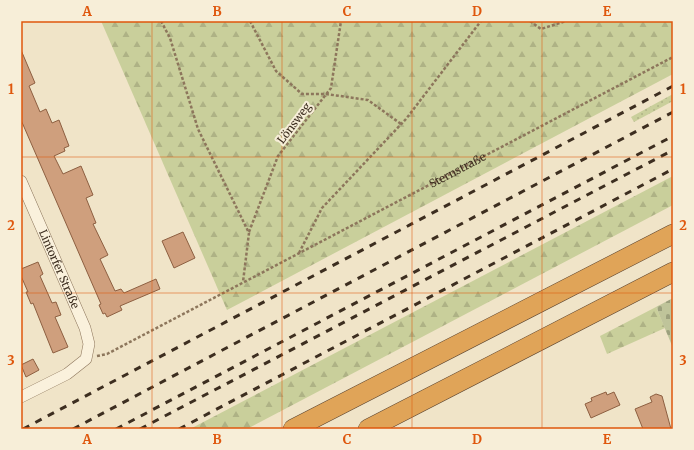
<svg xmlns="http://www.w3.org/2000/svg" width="694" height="450" viewBox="0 0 694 450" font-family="Merriweather,serif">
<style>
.grass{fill:url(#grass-dots)}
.forest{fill:url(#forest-firs)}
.cemetery{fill:url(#cemetery-stones)}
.building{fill:#cf9f7d;stroke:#8d5f41}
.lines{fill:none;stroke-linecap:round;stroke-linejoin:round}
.street-casing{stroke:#8d765c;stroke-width:12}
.highway-casing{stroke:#5b4430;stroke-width:20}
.path{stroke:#8d765c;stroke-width:2.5;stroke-dasharray:3 2;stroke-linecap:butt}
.street{stroke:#faf1dc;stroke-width:11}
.highway{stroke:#e0a458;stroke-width:19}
.rail{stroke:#3d2e20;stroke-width:3;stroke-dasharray:7 7;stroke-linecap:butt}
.grid{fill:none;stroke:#df570d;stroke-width:1;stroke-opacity:0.55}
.labels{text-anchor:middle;stroke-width:4;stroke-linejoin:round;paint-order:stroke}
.street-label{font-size:11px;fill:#3d2e20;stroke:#f7eed8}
.neatline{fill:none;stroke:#df570d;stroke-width:1.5}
.grid-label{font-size:13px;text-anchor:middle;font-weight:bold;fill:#df570d}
</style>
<defs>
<pattern id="grass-dots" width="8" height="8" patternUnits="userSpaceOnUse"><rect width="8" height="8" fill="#c9cf9b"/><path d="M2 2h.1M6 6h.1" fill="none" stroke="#aeb285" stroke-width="1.8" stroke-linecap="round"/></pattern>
<pattern id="forest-firs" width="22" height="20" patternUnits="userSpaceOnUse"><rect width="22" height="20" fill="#c9cf9b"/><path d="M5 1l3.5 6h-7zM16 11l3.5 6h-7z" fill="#aeb285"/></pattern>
<pattern id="cemetery-stones" width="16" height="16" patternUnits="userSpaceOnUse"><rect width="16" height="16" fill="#bfc49a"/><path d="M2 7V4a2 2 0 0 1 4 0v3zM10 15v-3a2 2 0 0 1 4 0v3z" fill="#9ca07d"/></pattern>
</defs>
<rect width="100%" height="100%" fill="#f0e4c8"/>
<!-- grass -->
<path class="grass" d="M673,94V101L634,122L631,117Z"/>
<!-- forest -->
<g class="forest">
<path d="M101,21H673V74L227,310Z"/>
<path d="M673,176V205L247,429H190Z"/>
<path d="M656,307L665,328L607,354L600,336Z"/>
</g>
<!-- cemetery -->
<path class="cemetery" d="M673,298V348L656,307Z"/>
<!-- building -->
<g class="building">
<path d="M21,50L35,83L29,86L40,112L46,109L52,123L59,120L69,146L64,148L65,151L54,156L63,174L81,166L93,195L86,198L96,223L93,224L108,255L100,259L115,291L121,289L124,293L156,279L160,289L120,306L122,310L107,317L105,313L103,314L99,305L101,304L21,120Z"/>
<path d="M183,232L195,258L174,268L162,241Z"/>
<path d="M38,262L43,274L40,276L52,303L56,302L61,315L55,317L68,347L53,353L33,303L31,304L26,292H28L21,276V269Z"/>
<path d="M33,359L39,370L26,377L21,365Z"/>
<path d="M606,392L607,395L614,392L620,405L591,418L585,404L592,401L591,398Z"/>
<path d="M656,394L662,396L671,429H643L635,409L652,402L650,397Z"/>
</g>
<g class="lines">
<!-- street casing -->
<g class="street-casing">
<g id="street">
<path id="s2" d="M21,181L85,328L89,344L86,359L67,374L21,397"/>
</g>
</g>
<!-- highway casing -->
<g class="highway-casing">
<g id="highway">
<path d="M293,429L673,234"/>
<path d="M368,429L673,272"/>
</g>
</g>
<!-- path -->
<g class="path">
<path d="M161,21L170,38L198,129L249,233L243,282"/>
<path d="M250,21L276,71L302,94H326L368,100L401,124"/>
<path d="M530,21L541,29L566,21"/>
<path d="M249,232L278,156L331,88L341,21"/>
<path d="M299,253L322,208L406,119L481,21"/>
<path id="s1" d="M97,356L107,354L673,57"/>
</g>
<!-- street -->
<use href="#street" class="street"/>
<!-- highway -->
<use href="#highway" class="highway"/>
<!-- rail -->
<g class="rail">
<path d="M23,429L673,86"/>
<path d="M73,429L673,112"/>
<path d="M116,429L673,136"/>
<path d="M140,429L673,150"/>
<path d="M179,429L673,169"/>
</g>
</g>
<!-- grid -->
<path class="grid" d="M152,21V429M282,21V429M412,21V429M542,21V429M21,157H673M21,293H673"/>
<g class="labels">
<!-- street labels -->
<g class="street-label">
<text transform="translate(294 123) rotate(-53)" y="4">Lönsweg</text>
<text dy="4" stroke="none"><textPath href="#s1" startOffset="406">Sternstraße</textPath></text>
<text dy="4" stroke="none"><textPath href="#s2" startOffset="96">Lintorfer Straße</textPath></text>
</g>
</g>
<!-- border -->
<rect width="694" height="450" fill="none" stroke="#f7eed8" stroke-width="44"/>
<rect x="22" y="22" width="650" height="406" class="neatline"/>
<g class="grid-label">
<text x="87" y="16">A</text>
<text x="217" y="16">B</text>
<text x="347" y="16">C</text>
<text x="477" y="16">D</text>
<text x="607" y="16">E</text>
<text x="11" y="94">1</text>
<text x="683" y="94">1</text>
<text x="11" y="230">2</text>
<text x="683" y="230">2</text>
<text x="11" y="365">3</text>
<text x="683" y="365">3</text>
<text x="87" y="444">A</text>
<text x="217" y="444">B</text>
<text x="347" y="444">C</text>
<text x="477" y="444">D</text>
<text x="607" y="444">E</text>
</g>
</svg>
